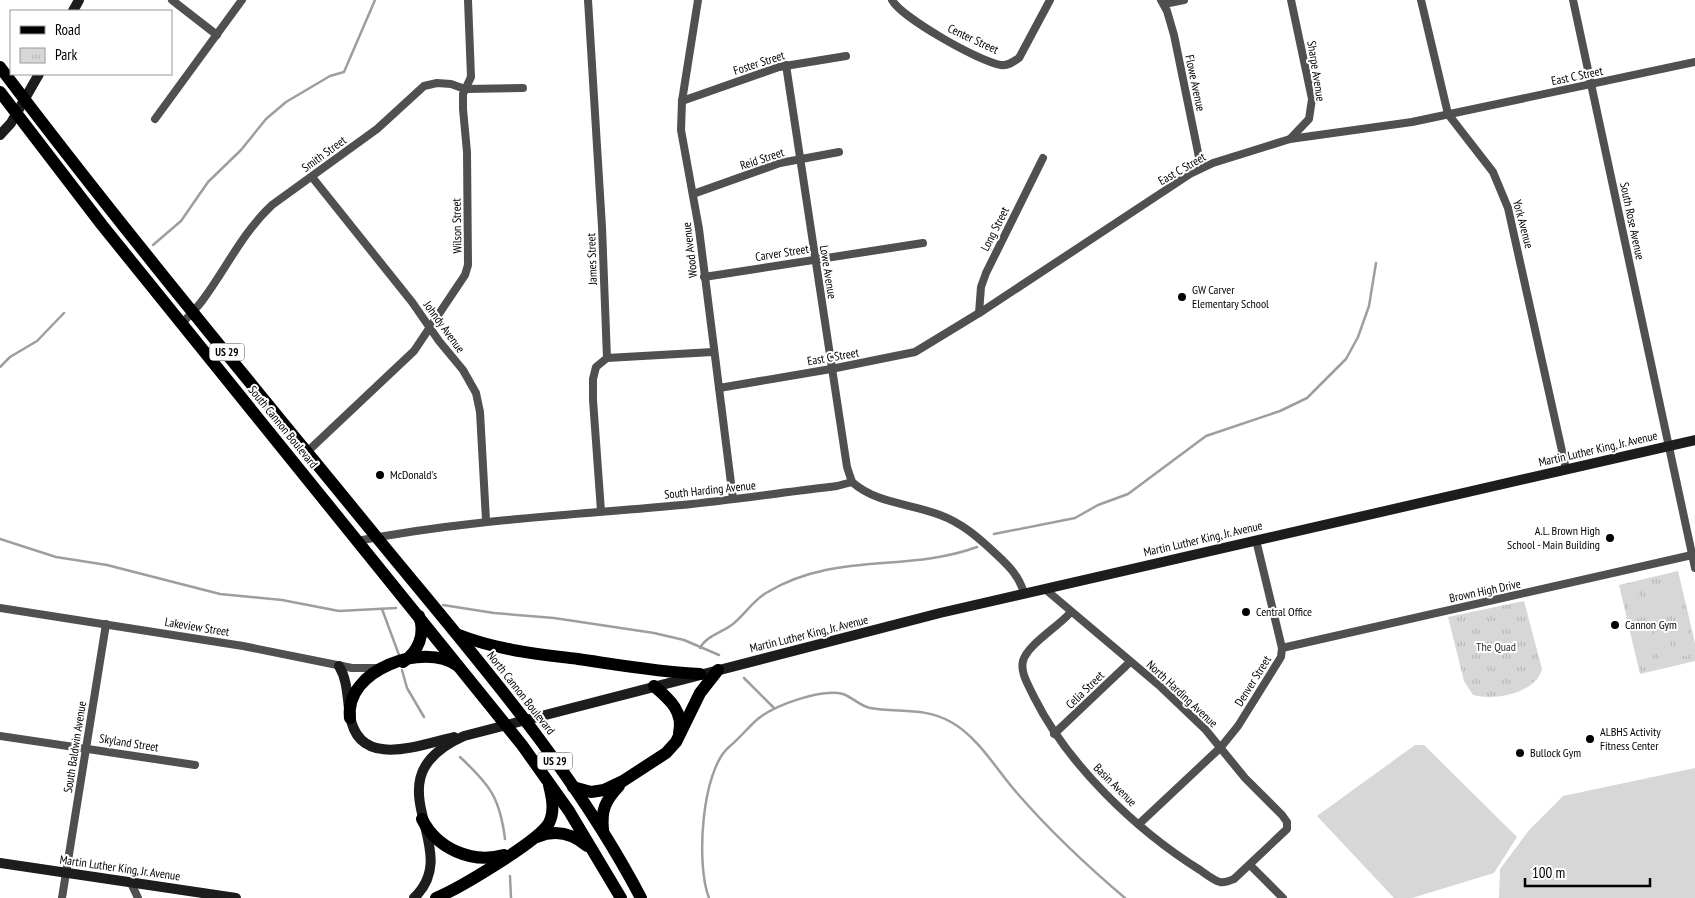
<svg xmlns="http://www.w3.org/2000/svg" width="1695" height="898" viewBox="0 0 1695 898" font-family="'PT Sans Narrow',sans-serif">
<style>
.park{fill:url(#park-tufts)}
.pitch{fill:#d7d7d7}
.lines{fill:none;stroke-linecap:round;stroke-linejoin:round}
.stream{stroke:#9e9e9e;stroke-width:2.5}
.street{stroke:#505050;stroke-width:8}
.secondary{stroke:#1d1d1d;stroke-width:10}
.primary{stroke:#000;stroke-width:12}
.poi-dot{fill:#000;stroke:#fff;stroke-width:2}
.labels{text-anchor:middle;stroke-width:4;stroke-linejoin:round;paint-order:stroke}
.shield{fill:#fff;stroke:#4c4c4c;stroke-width:1}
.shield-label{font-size:11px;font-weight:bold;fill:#000}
.street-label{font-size:12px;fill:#000;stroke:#fff}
.poi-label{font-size:12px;fill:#000;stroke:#fff;text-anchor:start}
.park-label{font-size:12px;fill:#2e2e2e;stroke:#fff}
</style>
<defs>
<pattern id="park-tufts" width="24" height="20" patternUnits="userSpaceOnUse" patternTransform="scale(1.25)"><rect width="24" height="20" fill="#d7d7d7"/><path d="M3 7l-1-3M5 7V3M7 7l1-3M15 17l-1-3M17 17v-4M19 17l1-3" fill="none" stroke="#b7b7b7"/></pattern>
</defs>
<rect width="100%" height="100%" fill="#fff"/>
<!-- park -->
<g class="park">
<path d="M1678,571L1695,643V661L1640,674L1619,585Z"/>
<path d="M1524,601L1542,669C1536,693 1495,701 1473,695L1464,681L1448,617Z"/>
</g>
<!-- pitch -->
<g class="pitch">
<path d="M1677,579L1683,609L1670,612L1664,583Z"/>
<path d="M1657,584L1664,613L1650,616L1644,587Z"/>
<path d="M1637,588L1644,617L1631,620L1624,591Z"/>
<path d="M1687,625L1693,654L1680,657L1674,628Z"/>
<path d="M1667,629L1674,659L1660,661L1654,632Z"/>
<path d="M1648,634L1654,663L1641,666L1634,637Z"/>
<path d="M1415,745H1424L1517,837L1494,873L1412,898H1394L1317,816Z"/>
<path d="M1695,768V898H1499L1500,869L1530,829L1563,796Z"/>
</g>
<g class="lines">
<!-- stream -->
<g class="stream">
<path d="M153,245L181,221L208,182L241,150L266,119L286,102L330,76L344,72L375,0"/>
<path d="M0,367L10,357L37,341L64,313"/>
<path d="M994,534L1075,518L1098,505L1128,494L1206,436L1280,411L1307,398L1346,359L1358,337L1369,306L1376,263"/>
<path d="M0,539L56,557L107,565L220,594L282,600L339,611L396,608"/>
<path d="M443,605L494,613L554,618L654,633L684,640L719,655"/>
<path d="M382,609L399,655"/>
<path d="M700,648C706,636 723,632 733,624C745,614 753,601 766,593C835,551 906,573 977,547"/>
<path d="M402,670L407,688L424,717"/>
<path d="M744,678L774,708"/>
<path d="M460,757C490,785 500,798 505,839"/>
<path d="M510,876L511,898"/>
<path d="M709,898C696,866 701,771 729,747C740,738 748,727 759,718C776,705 822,688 843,694C852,697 860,706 870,708C898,713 925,707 951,722C978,737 996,769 1017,793C1050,831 1086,865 1125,898"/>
</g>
<!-- street -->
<g class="street">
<path d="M172,0L217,35"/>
<path d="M588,0L602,227L607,358"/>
<path d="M698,0L682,101L681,130L699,229L733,499"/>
<path d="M892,0C902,18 980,62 1001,65C1008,66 1013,62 1019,58L1050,0"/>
<path d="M1161,0L1167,11L1174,35L1201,167"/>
<path d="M1421,0L1448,114L1493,172L1508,208L1566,469"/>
<path d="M1573,0L1695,568"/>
<path d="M1164,4L1184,0"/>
<path d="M786,65L847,467L852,482"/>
<path d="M682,101L779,67L846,56"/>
<path d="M155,119L242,0"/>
<path d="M1290,139L1309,119L1312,99L1291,0"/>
<path d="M312,177L412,302L439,341L463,370L476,393L480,412L486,520"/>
<path d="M693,194L780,163L839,152"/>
<path d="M704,277L923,243"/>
<path d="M979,313L981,287L986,273L1043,158"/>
<path d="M182,324C188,316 196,309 202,301C226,269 242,233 272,205L377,129L424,86L437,83L451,84L465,89L523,88"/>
<path d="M719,388L831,369L915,352L984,310L1190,174L1213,163L1290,139L1412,122L1695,62"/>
<path d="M308,451L414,351L465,275L468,265L467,152L463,109V94L471,77L468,0"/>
<path d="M601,511L593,400V379L596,367L607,358L713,352"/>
<path d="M357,541C465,520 573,515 682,505C734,500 785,492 837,486L852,482C877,504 910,503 940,515C962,523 979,538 996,554C1009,566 1019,576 1024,593"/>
<path d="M1045,589L1161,687L1205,729L1245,778L1282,815L1287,822V829L1234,879C1229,881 1225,883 1220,882C1213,880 1206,874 1200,870C1136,830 1068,765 1034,697C1029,686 1020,673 1023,661C1027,645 1059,626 1070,613"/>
<path d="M0,608L243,646L352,668H378"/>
<path d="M1282,648L1692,555"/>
<path d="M1054,734L1130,662"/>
<path d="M0,736L195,765"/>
<path d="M1139,824L1221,747L1238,726L1281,657L1282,648L1256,540"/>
<path d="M1250,865L1283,898"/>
<path d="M131,883L138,898"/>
<path d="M62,898L106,624"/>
</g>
<!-- secondary -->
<g class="secondary">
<path d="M73,11L79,0"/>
<path d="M0,135L11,123L39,74"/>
<path d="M339,666C348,681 347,698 350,715C358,770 419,745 454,737"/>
<path d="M0,863L236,898"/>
<path d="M414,898C468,847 365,780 464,736L940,613L1695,440"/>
</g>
<!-- primary -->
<g class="primary">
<path d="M0,67C123,230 254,387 383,545C475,657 573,768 641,898"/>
<path d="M0,92L102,225L522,745L569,811L621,898"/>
<path d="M459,635C497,650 538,654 578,659C619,665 659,672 700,674"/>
<path d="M403,662C418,652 426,634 419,616"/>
<path d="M654,686C669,699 684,711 679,733"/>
<path d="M350,718C344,670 424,641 458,666"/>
<path d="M573,787L591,792L604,790L623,781L666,753L676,742L700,693L718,670"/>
<path d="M422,819C437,849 472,864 504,855"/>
<path d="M603,830C601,810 605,801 619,786"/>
<path d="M537,837C556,829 572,833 587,846"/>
<path d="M436,898C458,889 539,841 549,823C555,811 552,797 549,785"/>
</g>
</g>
<!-- markers -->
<g class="poi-dot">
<circle cx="1182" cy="297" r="5"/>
<circle cx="380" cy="475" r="5"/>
<circle cx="1610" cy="538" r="5"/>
<circle cx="1246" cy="612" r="5"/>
<circle cx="1615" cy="625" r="5"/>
<circle cx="1590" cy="739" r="5"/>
<circle cx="1520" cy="753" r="5"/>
</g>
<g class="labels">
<!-- shield labels -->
<g class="shield">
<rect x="209.5" y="343.5" width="35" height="17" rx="4"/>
<rect x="537.5" y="752.5" width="35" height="17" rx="4"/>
</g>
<g class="shield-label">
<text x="227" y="356">US 29</text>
<text x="555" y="765">US 29</text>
</g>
<!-- street labels -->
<g class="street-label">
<text transform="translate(973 39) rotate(25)" y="4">Center Street</text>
<text transform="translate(759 63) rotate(-18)" y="4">Foster Street</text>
<text transform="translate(1316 71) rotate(81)" y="4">Sharpe Avenue</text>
<text transform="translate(1577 76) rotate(-12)" y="4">East C Street</text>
<text transform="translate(1195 83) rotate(78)" y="4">Flowe Avenue</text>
<text transform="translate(324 154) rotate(-36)" y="4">Smith Street</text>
<text transform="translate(762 159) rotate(-18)" y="4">Reid Street</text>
<text transform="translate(1182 169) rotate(-30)" y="4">East C Street</text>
<text transform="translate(1632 221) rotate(78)" y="4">South Rose Avenue</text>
<text transform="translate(1523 224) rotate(75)" y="4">York Avenue</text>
<text transform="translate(457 226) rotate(-91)" y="4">Wilson Street</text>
<text transform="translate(995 229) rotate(-63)" y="4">Long Street</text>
<text transform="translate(690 250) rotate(-97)" y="4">Wood Avenue</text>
<text transform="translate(782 253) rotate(-9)" y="4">Carver Street</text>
<text transform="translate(592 259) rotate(-92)" y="4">James Street</text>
<text transform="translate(828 272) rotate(81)" y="4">Lowe Avenue</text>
<text transform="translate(444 327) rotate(54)" y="4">Johndy Avenue</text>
<text transform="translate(833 357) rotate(-10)" y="4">East C Street</text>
<text transform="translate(283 427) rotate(51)" y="4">South Cannon Boulevard</text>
<text transform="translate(1598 449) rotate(-13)" y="4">Martin Luther King, Jr. Avenue</text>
<text transform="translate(710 490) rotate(-6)" y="4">South Harding Avenue</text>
<text transform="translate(1203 539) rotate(-13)" y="4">Martin Luther King, Jr. Avenue</text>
<text transform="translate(1485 591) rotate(-12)" y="4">Brown High Drive</text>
<text transform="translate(197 627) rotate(9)" y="4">Lakeview Street</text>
<text transform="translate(809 634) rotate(-14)" y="4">Martin Luther King, Jr. Avenue</text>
<text transform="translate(1253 681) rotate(-58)" y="4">Denver Street</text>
<text transform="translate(1085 690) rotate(-44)" y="4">Celia Street</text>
<text transform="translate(521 693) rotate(52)" y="4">North Cannon Boulevard</text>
<text transform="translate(1182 694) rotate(43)" y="4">North Harding Avenue</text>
<text transform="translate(129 743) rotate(9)" y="4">Skyland Street</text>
<text transform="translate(75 747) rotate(-81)" y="4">South Baldwin Avenue</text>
<text transform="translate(1115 785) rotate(45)" y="4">Basin Avenue</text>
<text transform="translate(120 868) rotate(8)" y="4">Martin Luther King, Jr. Avenue</text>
</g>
<!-- poi labels -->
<g class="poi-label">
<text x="1192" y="294">GW Carver<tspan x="1192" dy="14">Elementary School</tspan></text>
<text x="390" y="479">McDonald's</text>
<text x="1600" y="535" text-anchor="end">A.L. Brown High<tspan x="1600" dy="14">School - Main Building</tspan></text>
<text x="1256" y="616">Central Office</text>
<text x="1625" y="629">Cannon Gym</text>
<text x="1600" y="736">ALBHS Activity<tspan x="1600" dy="14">Fitness Center</tspan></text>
<text x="1530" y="757">Bullock Gym</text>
</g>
<!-- park labels -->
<g class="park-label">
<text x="1496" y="651">The Quad</text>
</g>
</g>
<!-- legend -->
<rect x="10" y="10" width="162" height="65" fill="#ffffff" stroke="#999999"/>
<rect x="20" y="26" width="25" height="8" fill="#000000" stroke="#999999"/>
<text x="55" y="35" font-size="15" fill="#000000">Road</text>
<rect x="20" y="48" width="25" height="15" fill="url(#park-tufts)" stroke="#999999"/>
<text x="55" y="60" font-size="15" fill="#000000">Park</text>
<!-- scale -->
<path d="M1525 878v8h125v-8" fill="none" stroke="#000000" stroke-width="2.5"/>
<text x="1532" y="878" font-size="15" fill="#000000" stroke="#ffffff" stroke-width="4" paint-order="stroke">100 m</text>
</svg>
